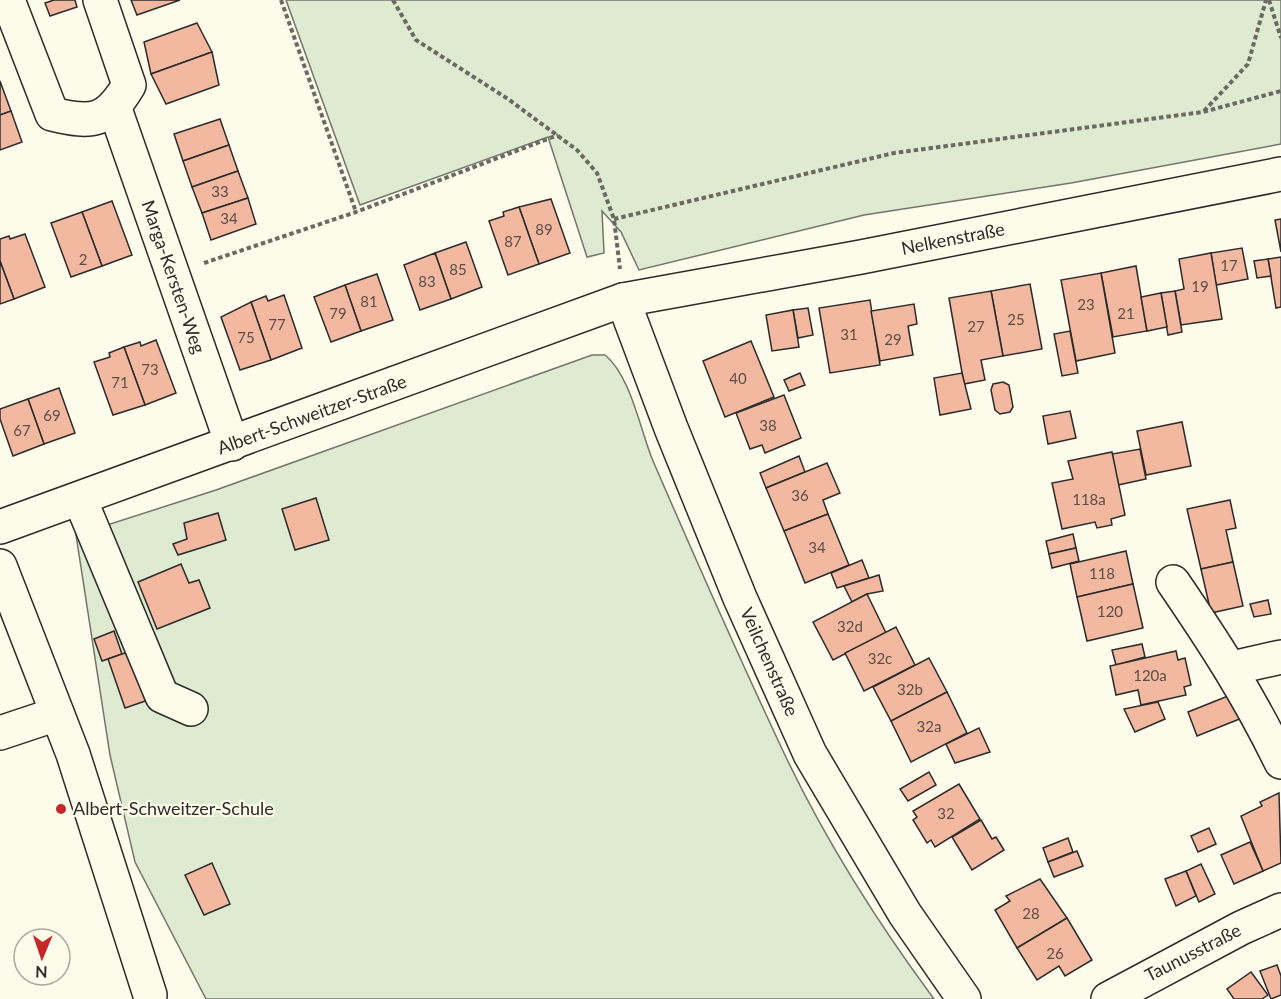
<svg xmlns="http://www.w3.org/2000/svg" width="1281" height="999" viewBox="0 0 1281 999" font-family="Lato,sans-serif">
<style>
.green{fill:#deebd1;stroke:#74746e;stroke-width:1.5}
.building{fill:#f2b8a0;stroke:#2b2b2b;stroke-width:1.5}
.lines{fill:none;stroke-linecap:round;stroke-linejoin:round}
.minor-casing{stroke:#2b2b2b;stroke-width:36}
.path{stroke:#6a6964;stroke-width:4;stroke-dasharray:4.5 3;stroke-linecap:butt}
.minor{stroke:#fdfbea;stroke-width:33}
.poi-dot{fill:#c62828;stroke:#fdfbea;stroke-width:2}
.labels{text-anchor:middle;stroke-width:4.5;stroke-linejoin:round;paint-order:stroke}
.number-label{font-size:15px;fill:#5d4e48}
.street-label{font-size:18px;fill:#2b2b2b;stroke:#fdfbea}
.poi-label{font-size:18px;fill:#2b2b2b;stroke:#fdfbea;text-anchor:start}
</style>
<rect width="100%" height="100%" fill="#fdfbea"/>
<!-- green -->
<g class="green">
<path d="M286,0H1281V144L1071,183L864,215L639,270L621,232L602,211L604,253L587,257L548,137L360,205Z"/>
<path d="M592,355H605C631,376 640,430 653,461C695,558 738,655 783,751C824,838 877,922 934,999H206L135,862L110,755L76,535L216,490Z"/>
</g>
<!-- building -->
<g class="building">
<path d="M54,0H75L77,7L50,16L45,3Z"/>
<path d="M131,0H180L137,15Z"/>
<path d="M197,23L212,52L151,74L144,42Z"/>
<path d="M212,52L219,85L166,104L151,74Z"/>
<path d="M0,81L11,111L0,115Z"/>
<path d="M11,111L22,142L0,150V115Z"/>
<path d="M220,119L229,145L183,161L174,134Z"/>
<path d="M229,145L238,171L192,187L183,161Z"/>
<path d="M238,171L248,198L202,213L192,187Z"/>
<path d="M248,198L256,224L211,240L202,213Z"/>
<path d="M551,199L570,253L539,264L519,207Z"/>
<path d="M112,201L132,255L102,266L82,212Z"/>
<path d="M519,207L539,264L508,275L489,221L504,216L503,212Z"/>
<path d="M82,212L102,266L71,277L51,223Z"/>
<path d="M1281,219V252L1275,220Z"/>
<path d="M25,234L45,287L14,299L0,261V239L9,236L10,239Z"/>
<path d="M466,242L482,287L451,299L435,253Z"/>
<path d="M1242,248L1248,279L1216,285L1211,253Z"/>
<path d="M435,253L451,299L420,310L404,265Z"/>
<path d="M1211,253L1222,319L1181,325L1175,291L1184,289L1179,259Z"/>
<path d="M1281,257V307L1276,308L1268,259Z"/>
<path d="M1268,259L1271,276L1257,278L1254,261Z"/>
<path d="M0,261L14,299L0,304Z"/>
<path d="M1136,266L1147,331L1113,337L1101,273Z"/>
<path d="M1101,273L1115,353L1076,361L1061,280Z"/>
<path d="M377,274L393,320L361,331L345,285Z"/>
<path d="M1030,284L1042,349L1003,356L991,291Z"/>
<path d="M345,285L361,331L331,342L314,297Z"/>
<path d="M991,291L1003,356L981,360L985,380L964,384L949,298Z"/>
<path d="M1175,291L1182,332L1168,335L1161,293Z"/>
<path d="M1161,293L1167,327L1147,331L1141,297Z"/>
<path d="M284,295L302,348L271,360L251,302L266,296L268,301Z"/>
<path d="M870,300L880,365L830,373L819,308Z"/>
<path d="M251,302L271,360L240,370L221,317Z"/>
<path d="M914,304L917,324L908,326L913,355L880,361L871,311Z"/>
<path d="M808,308L813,335L798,338L793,310Z"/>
<path d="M793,310L799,347L772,351L766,315Z"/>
<path d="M1070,331L1078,373L1062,376L1054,334Z"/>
<path d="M156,340L176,393L145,405L124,347L140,342L141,346Z"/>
<path d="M751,341L774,397L725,417L703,361Z"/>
<path d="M124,347L145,405L113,415L94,362L110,357L109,353Z"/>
<path d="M800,373L805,385L789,391L784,380Z"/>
<path d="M962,373L971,409L940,415L934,378Z"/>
<path d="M1003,382L1009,385L1013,407L1010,412L1000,414L995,410L991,390L993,384Z"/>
<path d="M59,388L75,433L44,444L28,399Z"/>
<path d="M784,395L801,438L765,453L762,445L750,449L736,413Z"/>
<path d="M28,399L44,444L13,456L0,419V409Z"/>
<path d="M1070,411L1076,438L1048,444L1043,416Z"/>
<path d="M1182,422L1191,466L1146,475L1137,431Z"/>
<path d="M1140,449L1146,479L1118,485L1112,454Z"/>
<path d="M1112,452L1125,515L1111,519L1112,525L1097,528L1095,522L1062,529L1052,483L1073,479L1068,461Z"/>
<path d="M799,456L805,472L766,488L760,473Z"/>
<path d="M827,463L840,493L823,500L828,514L784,531L766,488Z"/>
<path d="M316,498L329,540L295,550L282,509Z"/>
<path d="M1230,500L1236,528L1226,530L1233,562L1201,569L1187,509Z"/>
<path d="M218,513L226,540L178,555L173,544L187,539L184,523Z"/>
<path d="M828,514L849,565L805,583L784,531Z"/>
<path d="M1073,534L1076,548L1049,554L1046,541Z"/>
<path d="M1076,548L1079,561L1052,568L1049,554Z"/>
<path d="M1126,551L1133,584L1077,597L1070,564Z"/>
<path d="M862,560L869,578L837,588L831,573Z"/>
<path d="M1233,562L1243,606L1211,613L1201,569Z"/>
<path d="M181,564L189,583L199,580L210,608L157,629L138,582Z"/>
<path d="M879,575L883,591L867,594L852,602L844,586Z"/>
<path d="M1133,584L1143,628L1087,641L1077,597Z"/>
<path d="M867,594L886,633L833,660L813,622Z"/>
<path d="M1268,600L1271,614L1254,617L1250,604Z"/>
<path d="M896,627L915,665L864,691L845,653Z"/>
<path d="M114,631L122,654L102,661L94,639Z"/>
<path d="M1142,644L1145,657L1116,665L1112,650Z"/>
<path d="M136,649L154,698L125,708L108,659Z"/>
<path d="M1176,651L1178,660L1185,658L1191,685L1184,687L1186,695L1141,705L1138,690L1116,695L1110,666Z"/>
<path d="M929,658L947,692L891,721L873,687Z"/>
<path d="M947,692L967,733L911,762L891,721Z"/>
<path d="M1233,694L1242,718L1197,736L1188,712Z"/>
<path d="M1158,702L1165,719L1135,732L1124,709Z"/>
<path d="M979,728L990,752L955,763L946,744Z"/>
<path d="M929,772L936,785L908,801L900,789Z"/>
<path d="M959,784L980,819L935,847L931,840L927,843L913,820L917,817L913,811Z"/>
<path d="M1279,793L1281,863L1263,871L1241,816L1262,806L1260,802Z"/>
<path d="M981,820L992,839L996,837L1004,850L972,870L952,837Z"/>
<path d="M1209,828L1216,844L1198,852L1191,836Z"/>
<path d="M1068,838L1073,852L1048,862L1043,848Z"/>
<path d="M1250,842L1263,871L1234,884L1221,855Z"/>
<path d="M1077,851L1083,866L1054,877L1048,862Z"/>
<path d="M212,863L230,904L204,915L185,875Z"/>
<path d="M1201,864L1215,894L1199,902L1186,871Z"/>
<path d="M1186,871L1196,896L1176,906L1165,879Z"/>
<path d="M1040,879L1067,918L1017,948L995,910L1010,901L1006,896Z"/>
<path d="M1067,918L1092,960L1065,976L1059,966L1037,980L1017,948Z"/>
<path d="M1277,965L1281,976V995L1271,999L1260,971Z"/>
<path d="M1251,972L1268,995L1262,999H1234L1227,989Z"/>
</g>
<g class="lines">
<!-- minor casing -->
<g class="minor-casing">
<g id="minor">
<path d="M8,0L52,114C93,124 107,122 129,85L100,0"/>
<path d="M115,109L232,444"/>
<path d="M623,300L671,428L740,598L810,754L905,914L964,999"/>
<path d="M80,499L162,696L191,709"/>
<path d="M0,527L623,300L861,257L1281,174"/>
<path d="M0,566L73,754L150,995"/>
<path d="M1173,582C1214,642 1249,696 1281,762"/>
<path d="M1232,668L1281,657"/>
<path d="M0,733L57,714"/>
<path d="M1108,999L1241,928L1281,910"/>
</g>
</g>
<!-- path -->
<g class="path">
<path d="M281,0L356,212"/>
<path d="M393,0L416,40L508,99L577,150L597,173L614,219L620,269"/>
<path d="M1269,0L1281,38"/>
<path d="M1204,111L1248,64L1266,0"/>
<path d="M614,219L894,153L1203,112L1281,91"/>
<path d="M204,263L356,212L558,135"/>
</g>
<!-- minor -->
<use href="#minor" class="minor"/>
</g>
<!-- markers -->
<circle class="poi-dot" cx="61" cy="809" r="6"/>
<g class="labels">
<!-- number labels -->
<g class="number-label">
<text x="220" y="197">33</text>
<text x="229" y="224">34</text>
<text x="544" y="235">89</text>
<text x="513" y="247">87</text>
<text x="83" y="265">2</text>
<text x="1229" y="271">17</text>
<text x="458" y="275">85</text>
<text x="427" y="287">83</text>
<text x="1200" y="292">19</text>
<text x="369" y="307">81</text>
<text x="1086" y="310">23</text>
<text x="338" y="319">79</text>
<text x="1126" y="319">21</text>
<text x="1016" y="325">25</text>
<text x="277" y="330">77</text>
<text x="976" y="332">27</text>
<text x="849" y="340">31</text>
<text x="246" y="343">75</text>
<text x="893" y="345">29</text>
<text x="150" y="375">73</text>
<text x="738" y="384">40</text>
<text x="120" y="388">71</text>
<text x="52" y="421">69</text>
<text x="768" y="431">38</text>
<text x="22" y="436">67</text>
<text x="800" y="501">36</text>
<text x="1089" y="505">118a</text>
<text x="817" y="553">34</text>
<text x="1102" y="579">118</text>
<text x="1110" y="617">120</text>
<text x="850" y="632">32d</text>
<text x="880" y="664">32c</text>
<text x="1150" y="681">120a</text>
<text x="910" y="695">32b</text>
<text x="929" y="732">32a</text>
<text x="946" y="819">32</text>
<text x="1031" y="919">28</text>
<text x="1055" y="959">26</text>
</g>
<!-- street labels -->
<g class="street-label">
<text transform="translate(953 239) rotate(-11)" y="6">Nelkenstraße</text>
<text transform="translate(173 277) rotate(71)" y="6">Marga-Kersten-Weg</text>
<text transform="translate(312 415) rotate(-20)" y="6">Albert-Schweitzer-Straße</text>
<text transform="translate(769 662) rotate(66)" y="6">Veilchenstraße</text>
<text transform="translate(1193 953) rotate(-27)" y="6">Taunusstraße</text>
</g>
<!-- poi labels -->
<g class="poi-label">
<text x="73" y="815">Albert-Schweitzer-Schule</text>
</g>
</g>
<!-- north arrow -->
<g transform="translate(42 957) rotate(182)"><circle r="28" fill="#fdfbea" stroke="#a9a89e" stroke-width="1.5"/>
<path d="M0-4.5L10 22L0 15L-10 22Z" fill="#c62828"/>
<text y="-9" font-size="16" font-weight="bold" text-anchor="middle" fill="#2b2b2b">N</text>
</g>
</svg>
